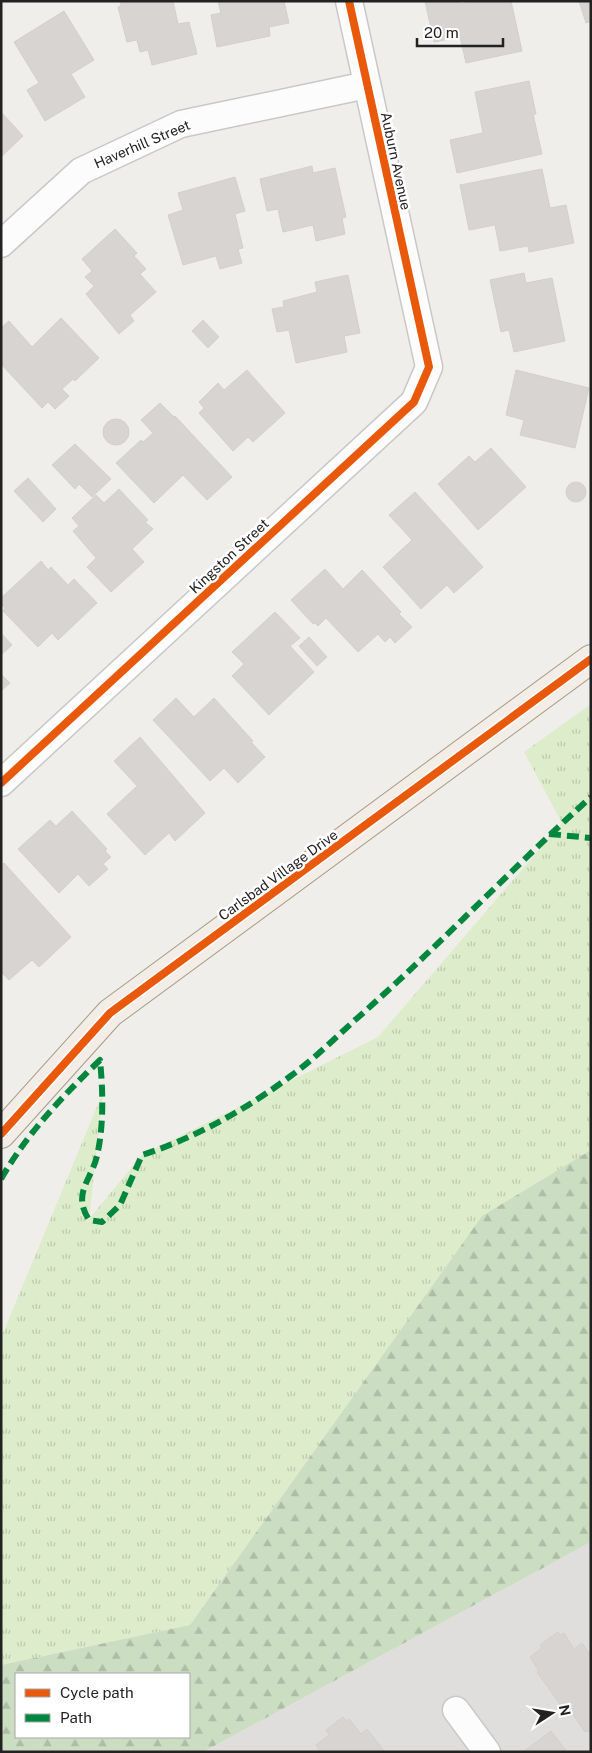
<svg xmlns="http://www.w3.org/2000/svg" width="592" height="1753" viewBox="0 0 592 1753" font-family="'Public Sans',sans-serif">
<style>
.residential{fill:#dfdedc}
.grass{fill:url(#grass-tufts)}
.forest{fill:url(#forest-firs);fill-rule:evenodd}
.building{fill:#d7d4d2;stroke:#d3d0cc}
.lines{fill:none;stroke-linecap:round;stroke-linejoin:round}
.minor-casing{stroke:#c9c8c7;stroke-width:29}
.primary-casing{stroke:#a79c86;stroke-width:30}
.minor{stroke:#fdfcfc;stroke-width:26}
.primary{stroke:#f3ede7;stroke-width:28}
.quiet{stroke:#00873e;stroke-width:6;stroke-dasharray:12 6;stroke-linecap:butt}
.cycleway-casing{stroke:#fff;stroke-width:11}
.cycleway{stroke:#e8590c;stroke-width:8}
.labels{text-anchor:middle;stroke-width:5;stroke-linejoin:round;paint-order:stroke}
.street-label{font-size:14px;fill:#222;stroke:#fff}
</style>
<defs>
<pattern id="grass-tufts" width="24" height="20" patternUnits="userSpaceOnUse" patternTransform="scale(1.25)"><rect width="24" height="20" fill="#ddeccb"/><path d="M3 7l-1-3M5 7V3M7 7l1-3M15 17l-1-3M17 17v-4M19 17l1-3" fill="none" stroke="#bdcaae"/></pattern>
<pattern id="forest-firs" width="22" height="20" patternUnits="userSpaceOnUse" patternTransform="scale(1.25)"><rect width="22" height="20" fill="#cbdec1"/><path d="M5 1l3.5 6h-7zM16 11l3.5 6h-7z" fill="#aebea6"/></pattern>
</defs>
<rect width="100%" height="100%" fill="#f0eeeb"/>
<!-- residential -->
<path class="residential" d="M591,1542V1752H203Z"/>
<!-- grass -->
<path class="grass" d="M591,704V1150L482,1216L190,1625L1,1665V1338L103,1092L89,1219L142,1155L378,1037L562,823L524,752Z"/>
<!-- forest -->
<path class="forest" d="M591,1150V1542L203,1752H1V1665L190,1625L482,1216ZM16,1674H189V1737H16Z"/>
<!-- building -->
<g class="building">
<path d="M120,1H173L178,24L189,22L197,54L152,65L148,50L140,52L137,40L127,42L118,7L121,6Z"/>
<path d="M218,1H284L289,23L269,27L270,36L217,47L211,15L221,13Z"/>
<path d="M425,1H459L460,4L473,1H511L522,51L466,63L460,37L434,42Z"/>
<path d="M579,1H591V21L586,23Z"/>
<path d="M64,11L94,60L71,74L85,97L45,121L27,90L39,83L14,42Z"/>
<path d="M529,81L536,114H533L542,154L457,173L450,140L483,133L475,92Z"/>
<path d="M1,112L23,136L1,157Z"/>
<path d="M312,166L313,173L335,168L346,217L342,218L345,234L316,241L313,225L283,232L278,209L267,211L260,179Z"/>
<path d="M542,169L550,208L566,205L574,243L529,252L528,246L500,251L495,225L469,230L460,185Z"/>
<path d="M235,177L245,211L235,214L243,248L238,249L242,263L220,269L216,256L183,265L168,215L183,210L178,193Z"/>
<path d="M115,229L137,253L134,256L146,269L140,274L156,292L130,315L134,321L119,334L86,294L94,286L85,277L92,271L82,259Z"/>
<path d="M524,273L526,283L552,278L565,341L514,352L509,330L501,332L490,280Z"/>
<path d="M348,275L360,333L344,336L347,352L296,363L289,330L277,332L272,309L284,307L283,301L317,292L315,282Z"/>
<path d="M61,318L99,358L75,381L73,379L62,389L69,396L55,409L48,402L42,408L1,364V328L9,321L32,347Z"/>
<path d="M203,320L219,337L208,348L192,331Z"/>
<path d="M247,370L285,413L253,442L248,437L233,451L199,413L204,408L199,402L218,383L224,390Z"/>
<path d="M516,370L589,388L575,448L520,435L524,420L506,415Z"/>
<path d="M160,403L174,417L175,416L232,477L207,500L183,475L154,503L116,463L141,440L143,442L153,433L141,420Z"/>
<circle cx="116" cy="432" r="13"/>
<path d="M75,444L111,479L92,497L79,484L75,489L52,465Z"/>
<path d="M491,448L526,487L478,530L438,484L469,456L475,462Z"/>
<path d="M28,478L56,509L43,522L14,491Z"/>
<circle cx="576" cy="492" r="10"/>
<path d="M119,489L148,520L145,522L153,529L132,549L144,562L111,592L87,567L96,558L73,531L79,526L72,518L96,495L104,503Z"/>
<path d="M415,492L483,567L454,593L447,585L421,609L383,567L412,540L389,515Z"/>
<path d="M41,561L48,570L51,567L68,585L74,579L97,603L58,640L52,633L38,647L3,611L5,608L1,604V598Z"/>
<path d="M325,569L343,589L362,570L401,612L399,614L412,627L395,643L390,637L385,642L378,634L358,652L326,618L318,626L315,623L313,624L291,600Z"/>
<path d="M275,612L300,638L290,646L314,672L269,715L232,676L244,664L232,652Z"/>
<path d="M1,633L12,645L1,655Z"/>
<path d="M309,637L327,657L317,666L299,646Z"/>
<path d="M1,674L10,683L1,691Z"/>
<path d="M176,698L194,717L214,698L253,741L251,742L265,757L238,783L224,768L210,781L153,720Z"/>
<path d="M140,737L205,813L175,841L169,833L145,855L107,814L137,786L114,761Z"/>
<path d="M72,811L107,849L105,851L111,857L103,864L108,869L89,886L78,874L59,893L18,849L50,820L56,826Z"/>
<path d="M4,863L71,937L39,967L32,960L9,980L1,972V865Z"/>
<path d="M558,1632L560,1635L564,1633L574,1649L582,1643L591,1656V1734L588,1731L585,1732L564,1702L560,1704L537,1672L539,1671L530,1657L542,1648L540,1645Z"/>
<path d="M343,1717L346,1721L349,1719L361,1734L367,1729L385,1752H321L316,1745L329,1735L326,1730Z"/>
<path d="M551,1731L567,1752H523Z"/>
</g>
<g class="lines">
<!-- minor casing -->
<g class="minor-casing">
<g id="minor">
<path d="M1,244L81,171L181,124L367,85"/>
<path d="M1,783L414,402L429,367L349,1"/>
<path d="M456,1710L487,1752"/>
</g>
</g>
<!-- primary casing -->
<g class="primary-casing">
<path id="primary" d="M1,1134L110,1013L591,659"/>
</g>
<!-- minor -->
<use href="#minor" class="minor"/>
<!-- primary -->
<use href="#primary" class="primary"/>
<!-- quiet -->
<g class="quiet">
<path d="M549,834L591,838"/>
<path d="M1,1179C28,1132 62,1097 100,1060C103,1091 104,1125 97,1156C91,1181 72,1193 89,1220L102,1222L120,1205L142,1155C195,1138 247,1109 292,1075C314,1059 334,1039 354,1021C436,949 510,870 591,797"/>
</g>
<!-- cycleway casing -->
<g class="cycleway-casing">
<g id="cycleway">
<path d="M1,783L414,402L429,367L349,1"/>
<path d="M1,1134L110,1013L591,659"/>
</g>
</g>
<!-- cycleway -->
<use href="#cycleway" class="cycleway"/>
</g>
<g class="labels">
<!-- street labels -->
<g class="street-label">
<text transform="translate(142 144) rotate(-23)" y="5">Haverhill Street</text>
<text transform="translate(396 161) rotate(78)" y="5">Auburn Avenue</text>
<text transform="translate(229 556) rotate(-43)" y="5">Kingston Street</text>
<text transform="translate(278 875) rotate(-36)" y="5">Carlsbad Village Drive</text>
</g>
</g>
<!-- border -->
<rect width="592" height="1753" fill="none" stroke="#222222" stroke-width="5"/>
<!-- legend -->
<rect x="15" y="1673" width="175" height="65" fill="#ffffff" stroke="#a7a7a7"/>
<rect x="25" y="1689" width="25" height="8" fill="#e8590c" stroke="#a7a7a7"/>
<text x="60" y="1698" font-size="15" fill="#222222">Cycle path</text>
<rect x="25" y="1714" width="25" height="8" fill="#00873e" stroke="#a7a7a7"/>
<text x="60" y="1723" font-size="15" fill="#222222">Path</text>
<!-- north arrow -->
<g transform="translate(552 1713) rotate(78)" stroke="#ffffff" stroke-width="4" paint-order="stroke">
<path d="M0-4L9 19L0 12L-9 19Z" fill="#222222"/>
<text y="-8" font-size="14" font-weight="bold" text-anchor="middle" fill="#222222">N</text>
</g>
<!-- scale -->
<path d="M417 38v8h86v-8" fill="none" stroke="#222222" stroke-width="2.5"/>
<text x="424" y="38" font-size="15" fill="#222222" stroke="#ffffff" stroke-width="4" paint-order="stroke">20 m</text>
</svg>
